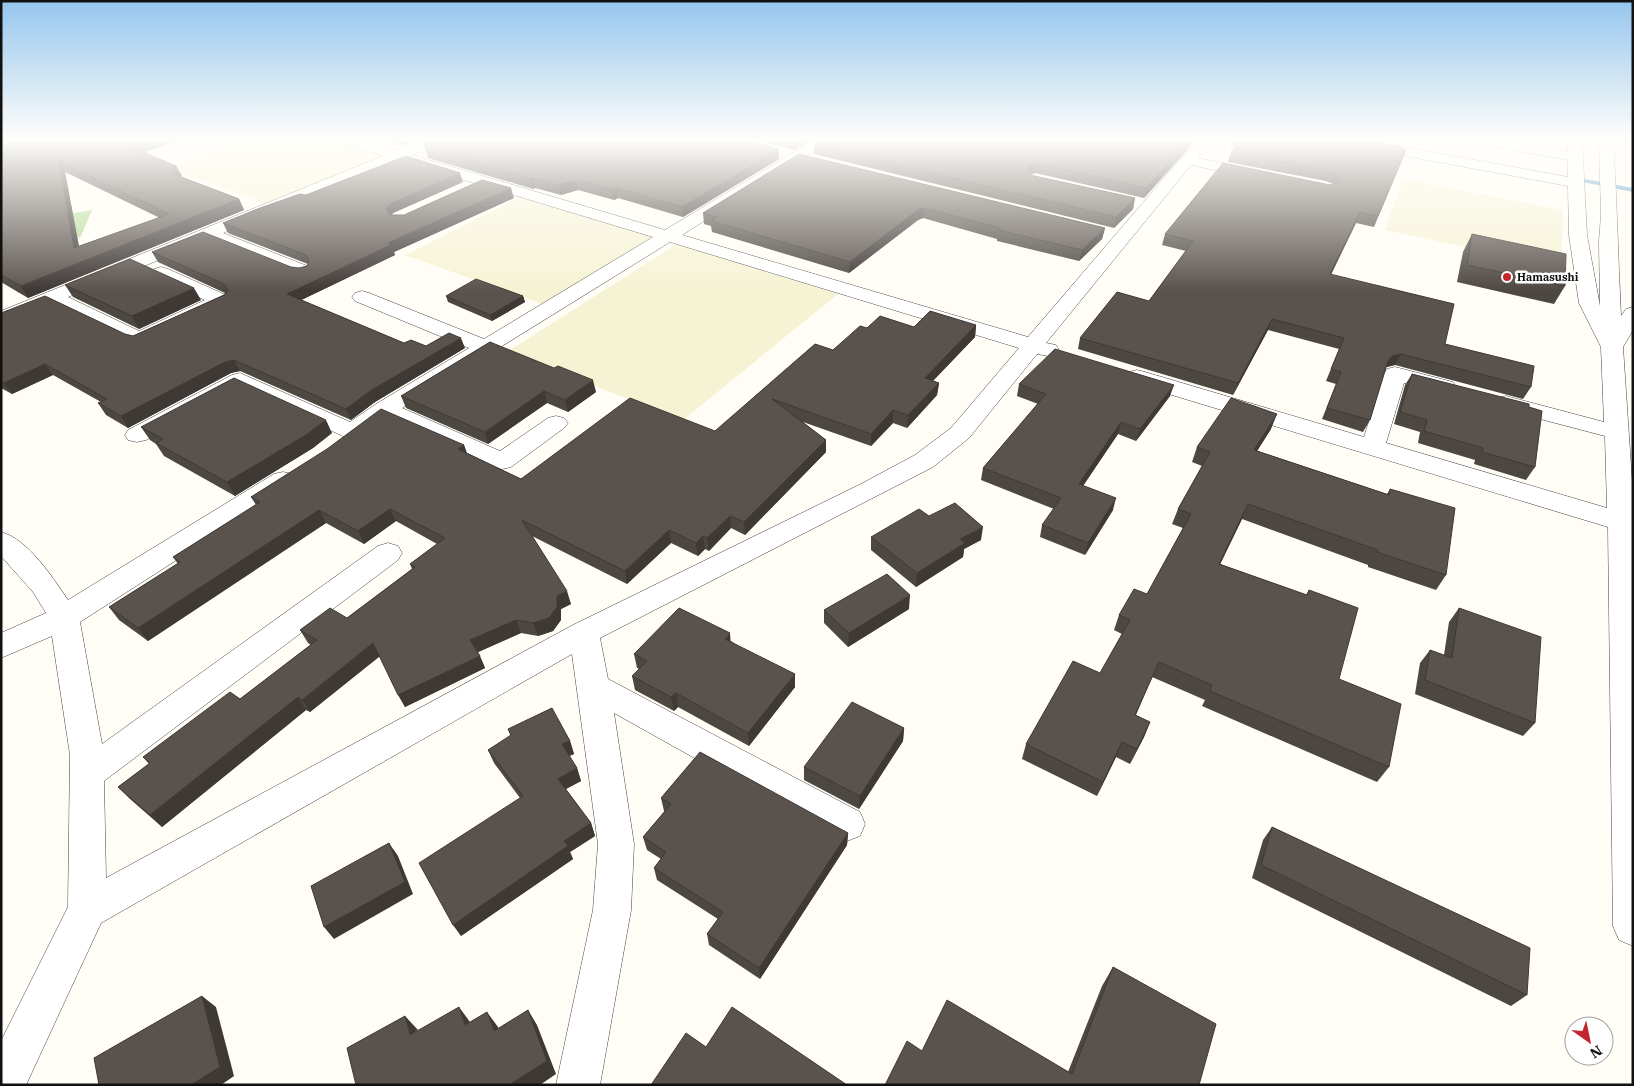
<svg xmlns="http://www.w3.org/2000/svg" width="1634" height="1086" viewBox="0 0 1634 1086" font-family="'IBM Plex Serif',serif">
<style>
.farmland{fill:#f6f3d4}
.forest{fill:#b9dc9c}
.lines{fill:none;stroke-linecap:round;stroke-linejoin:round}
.stream{fill:#3f96cf;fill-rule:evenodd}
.minor-casing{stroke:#444;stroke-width:1}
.minor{fill:#fff;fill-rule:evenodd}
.wall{fill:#4d4742;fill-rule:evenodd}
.shaded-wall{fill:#3f3936}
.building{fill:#5a524d;stroke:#3f3936;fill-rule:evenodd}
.poi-dot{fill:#c4262e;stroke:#fff;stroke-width:2}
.labels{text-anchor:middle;stroke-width:5;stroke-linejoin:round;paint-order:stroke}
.far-poi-label{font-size:11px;font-weight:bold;fill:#111;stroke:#fff;text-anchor:start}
</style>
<rect width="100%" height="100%" fill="#fffdf5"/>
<!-- farmland -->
<g class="farmland">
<path d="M251,139H330L389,157L269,205L167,168Z"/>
<path d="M1403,179L1563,210L1561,267L1385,230Z"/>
<path d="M521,197L656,238L545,305L405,255Z"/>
<path d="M677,244L838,294L683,420L507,352Z"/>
</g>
<!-- forest -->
<path class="forest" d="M92,210L81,236L67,245L45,218Z"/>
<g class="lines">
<!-- stream -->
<path class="stream" d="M1569,176L1633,188V192L1567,179V177Z"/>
<!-- minor casing -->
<g class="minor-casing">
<g id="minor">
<path d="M336,139H359L397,150L424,139H444L442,142L412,155L665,230L816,139H833L682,235L1028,337L1182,157L1200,139H1215L1198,158L1261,171L1263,174L1261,177L1255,179L1191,165L1046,343L1056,345L1059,350L1056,355L1048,356L1037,354L969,438L933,467L600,638L608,679L860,812L865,824L860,836L847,841L834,836L614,713L634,844L631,910L600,1085H556L593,910L598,844L572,654L101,923L26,1085H1V1041L68,907L70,755L52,636L1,658V633L46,613L33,592L1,556V532C28,539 53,578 68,600L274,474L283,472L292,474L296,480L292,486L80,622L102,744L378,546L388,543L398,546L402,553L398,560L104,781L106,878L573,625L861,484L915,455L951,428L1019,348L670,242L402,408L500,451L548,418L556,416L564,418L568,423L564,428L511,467L502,469L493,467L386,419C372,428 362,441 345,437L241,389L146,440L137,442L128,440L125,435L128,430L232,375L240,373L350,422L376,404L469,348L355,301L352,297L355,293L362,291L369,293L484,339L653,237L398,160L223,233L310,267L312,271L310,275L303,277L296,275L208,240L68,297L139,331L205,300L154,277L151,273L154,269L161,267L168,269L228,296L231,300L228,304L146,343L139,345L132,343L52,304L1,324V311L383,156L338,142Z"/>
<path d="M1328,139H1360L1568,177V160L1474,143L1469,142L1467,139H1500L1568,151V139H1582L1587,235L1600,306L1599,241L1601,215L1599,139H1613C1617,198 1618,257 1621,316L1626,309L1633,307V330L1623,347L1633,496V946L1619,940L1613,926L1608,527L1129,382L1126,377L1129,372L1137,370L1145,372L1364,437L1384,374L1387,369L1395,367L1453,382L1456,387L1453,392L1445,394L1404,383L1386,443L1607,508L1605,436L1498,408L1494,403L1498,398L1506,396L1604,422L1601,347L1579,303L1569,235L1568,186L1335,143L1330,142Z"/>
</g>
</g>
<!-- minor -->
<use href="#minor" class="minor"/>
</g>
<!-- wall -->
<g class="wall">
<path d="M1,139H183L144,152L176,166L182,176L181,177L239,199L244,210L28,298L1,282ZM65,172L160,218L79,246Z"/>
<path d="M382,139H419L404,145Z"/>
<path d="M751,139H812L795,150Z"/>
<path d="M823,139H1197L1144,198L1035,173L1030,175L1135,198L1133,209L1114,228L814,154V145Z"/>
<path d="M1224,139H1359L1406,150L1374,227L1356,223L1331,274L1445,344L1531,387L1523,399L1395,365L1386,367L1370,420L1363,432L1322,419L1336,384L1326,381L1339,349L1268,330L1233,395L1078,349L1080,338L1149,301L1186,251L1162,245L1165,234L1333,184L1326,181L1228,162L1231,152L1235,148Z"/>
<path d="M423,142L779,149V159L683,217L618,198L614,200L578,190L561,195L535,188L533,189L428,158Z"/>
<path d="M799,154L1105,228L1102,239L1079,261L997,241V239L923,218L918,220L849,273L712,232L711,226L704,224L703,213Z"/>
<path d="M463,182L393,213L392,215H404L514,198L394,252L395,255L301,300L404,343L426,346L465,348L375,402L351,420L240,371L231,373L128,428L106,415L98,403L101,402L53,375L12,394L1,388V313L133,336L224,295L225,293L158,262L152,252L291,267L299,268L307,266L308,264L228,233L223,223L306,195Z"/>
<path d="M1472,234L1565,286L1554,304L1457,282L1463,252Z"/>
<path d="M65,285L201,300L139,329L73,297Z"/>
<path d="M446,296H523L525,302L492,321L448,302Z"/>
<path d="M976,325L975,337L933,381L939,383L937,395L907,428L893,423L871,446L803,422L826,440V452L745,535L731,528L709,551L705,549L698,556L671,543L627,584L532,536L571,604L561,609V620L553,631L538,636L521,633L478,652L485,668L405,707L380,656L310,712L306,710L162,827L130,799L118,787L149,764L143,757L240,699L311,645L308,643L300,630L347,618L412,569L410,564L437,544L396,521L364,544L326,523L148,641L119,620L109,607L178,564L173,557L256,505L251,497L464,445L467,453L521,479L715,431L833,350L867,328Z"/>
<path d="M490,342L596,392L568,412L547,403L488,444L406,408L401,396Z"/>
<path d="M1412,374L1529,407L1535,467L1526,480L1474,464L1475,460L1418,443L1420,432L1394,424L1405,385Z"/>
<path d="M1019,384L1170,396L1136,441L1118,434L1083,486L1113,510L1085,555L1040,537L1042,525L1054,509L981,480L983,468L1038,404L1017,396Z"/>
<path d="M141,427L332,433L313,448L235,496L164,456L156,444L150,440Z"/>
<path d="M1271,429L1257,451L1387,494L1390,489L1446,575L1436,590L1368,567V565L1242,519L1220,564L1306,595L1309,590L1339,679L1389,767L1377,782L1202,706L1205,700L1152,677L1136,715L1150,722L1144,737L1130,764L1116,757L1097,796L1022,759L1026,744L1100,673L1122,634L1114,630L1119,615L1147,594L1183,528L1172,524L1178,509L1202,466L1192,462L1197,447Z"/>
<path d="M929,516L981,540L964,549L963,557L916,587L871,550V537Z"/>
<path d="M1459,608L1535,723L1523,736L1415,694L1420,663L1430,650L1444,655L1449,622Z"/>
<path d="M909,609L848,647L824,623V610Z"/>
<path d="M731,641L795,687L749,746L678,707L674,711L635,690L632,676L639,669L637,668L634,654Z"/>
<path d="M904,728L903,741L859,809L804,780V767Z"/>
<path d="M508,729L570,741L574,754L569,756L577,768L581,781L566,789L591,823L595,836L570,852L573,859L461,936L520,798L494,763L488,750L511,736Z"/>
<path d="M661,798L848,833L847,845L760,979L709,945L707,934L718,919L657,880L654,868L661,859L647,850L643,837L665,811H664Z"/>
<path d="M1272,827L1527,995L1511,1006L1252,878L1263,840Z"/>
<path d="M1113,967L1199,1085H885L922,1051L1068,1072L1102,986Z"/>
</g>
<!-- shaded-wall -->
<g class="shaded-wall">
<path d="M148,139H183L133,156L128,146Z"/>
<path d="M402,139H419L404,145Z"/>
<path d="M797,139H812L795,150V140Z"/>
<path d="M1191,139H1197L1144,198L1146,188Z"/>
<path d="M779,149V159L683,217L682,207Z"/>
<path d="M59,161L65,172L81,259L74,248Z"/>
<path d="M1037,163L1035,173L1028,175L1027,169L1030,165Z"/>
<path d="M176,166L182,176L178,179L171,173L173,168Z"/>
<path d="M460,173L463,182L393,213L389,219L386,209L390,204Z"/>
<path d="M533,178L535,188L533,189L531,179Z"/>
<path d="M577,180L578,190L561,195L559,185Z"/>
<path d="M511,188L514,198L394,252L395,255L291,305L287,294L388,243Z"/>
<path d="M617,188L618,198L614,200L612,190Z"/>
<path d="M1135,198L1133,209L1114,228L1116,217Z"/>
<path d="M239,199L244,210L28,298L21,286Z"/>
<path d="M924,208L923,218L918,220L849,273L850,262L919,209Z"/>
<path d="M1360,212L1356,223L1326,285L1330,274Z"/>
<path d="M1105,228L1102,239L1079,261L1082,250Z"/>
<path d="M194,288L201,300L139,329L132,316Z"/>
<path d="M523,296L525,302L492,321L490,315Z"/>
<path d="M1272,319L1268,330L1233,395L1238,383Z"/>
<path d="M976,325L975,337L924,390L925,378Z"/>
<path d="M461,338L465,348L375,402L351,420L346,409L370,391Z"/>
<path d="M1401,354L1395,365L1387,367L1388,361L1392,356Z"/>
<path d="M234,360L240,371L231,373L128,428L121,416L225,362Z"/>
<path d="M45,364L53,375L12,394L4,383Z"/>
<path d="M593,380L596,392L568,412L565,400Z"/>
<path d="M939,383L937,395L907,428L908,415Z"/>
<path d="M1174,385L1170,396L1136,441L1140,429Z"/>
<path d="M544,391L547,403L488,444L485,432Z"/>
<path d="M893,410V423L871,446V434Z"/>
<path d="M1277,414L1271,429L1248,465L1254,450Z"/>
<path d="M326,420L332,433L313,448L235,496L227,482Z"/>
<path d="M1121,422L1118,434L1076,496L1079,484Z"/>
<path d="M826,440V452L745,535L744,522Z"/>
<path d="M464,445L468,458L458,449Z"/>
<path d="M1116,498L1113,510L1085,555L1088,543Z"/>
<path d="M1248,504L1242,519L1213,579L1219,564Z"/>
<path d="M390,509L396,521L364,544L358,531Z"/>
<path d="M319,510L326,523L148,641L138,628Z"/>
<path d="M730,516L731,528L709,551L707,538Z"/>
<path d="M983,527L981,540L964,549L963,557L916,587L917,573L960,539Z"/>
<path d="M669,530L671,543L627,584L625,571Z"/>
<path d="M703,536L705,549L698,556L696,543Z"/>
<path d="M567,591L571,604L561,609V620L553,631L538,636L533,623L557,596Z"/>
<path d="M910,595L909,609L848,647L849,633Z"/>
<path d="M516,620L521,633L476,653L470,640Z"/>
<path d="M730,633L731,647L725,639Z"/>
<path d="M373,643L380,656L310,712L302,700Z"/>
<path d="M480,656L485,668L405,707L398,695Z"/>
<path d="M795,674V687L749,746L748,733Z"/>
<path d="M676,693L678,707L674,711L671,697Z"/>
<path d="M298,697L306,710L162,827L150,815Z"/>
<path d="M1150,722L1144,737L1130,764L1137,749Z"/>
<path d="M904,728L903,741L859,809L860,796Z"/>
<path d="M570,741L574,754L567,757L562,744Z"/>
<path d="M1122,742L1116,757L1097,796L1103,782Z"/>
<path d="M577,768L581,781L562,791L558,779Z"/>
<path d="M591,823L595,836L570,852L573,859L461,936L453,925L564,841Z"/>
<path d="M848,833L847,845L760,979L759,968Z"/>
<path d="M389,843L398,856L413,894L334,939L324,927Z"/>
<path d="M202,996L216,1007L234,1076L221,1085H191Z"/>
<path d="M459,1007L470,1022L465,1025Z"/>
<path d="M528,1010L537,1025L556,1074L540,1085H513L512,1083Z"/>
<path d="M487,1012L498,1027L504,1045L494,1031Z"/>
<path d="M405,1016L418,1030L410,1035Z"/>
</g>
<!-- building -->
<g class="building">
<path d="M1,139H148L128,146L176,166L173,168L174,172L171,173L239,199L21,286L1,275ZM59,161L169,214L74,248Z"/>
<path d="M429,139H738L779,149L682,207L617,188L612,190L577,180L559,185L533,178L531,179L425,148L434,145L423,142Z"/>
<path d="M823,139H1191L1146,188L1037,163L1030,165L1027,169L1030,175L1135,198L1116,217L814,145Z"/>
<path d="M1238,139H1359L1403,147L1402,150H1406L1378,216L1360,212L1330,274L1454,304L1445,344L1534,366L1531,387L1401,354L1392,356L1388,361L1370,420L1327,408L1341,372L1331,369L1344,338L1272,319L1238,383L1080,338L1117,292L1149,301L1193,241L1165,234L1223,163L1330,185L1337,183L1340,179L1338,174L1330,171L1231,152L1240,141Z"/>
<path d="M799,154L1105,228L1082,250L998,230L1000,228L924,208L919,209L850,262L711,221L717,217L703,213Z"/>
<path d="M406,156L460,173L390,204L386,209L390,215H404L482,180L511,188L388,243L391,245L287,294L404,343L411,340L426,346L449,333L461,338L370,391L346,409L234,360L225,362L121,416L98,403L107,399L45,364L4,383L1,381V313L45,296L125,334L133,336L224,295L228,290L224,284L152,252L203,232L291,267L299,268L307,266L309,260L306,255L223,223L260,208L300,194L306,195Z"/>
<path d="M1472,234L1566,254L1565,286L1467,265Z"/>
<path d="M130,259L194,288L132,316L65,285Z"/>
<path d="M476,279L523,296L490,315L446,296Z"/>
<path d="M930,311L976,325L925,378L939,383L908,415L893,410L871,434L772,399L826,440L744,522L730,516L707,538L703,536L696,543L669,530L625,571L522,520L567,591L557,596V607L549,618L533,623L516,620L470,640L480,656L398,695L373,643L302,700L298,697L150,815L118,787L150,763L143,757L230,692L240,699L317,640L300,630L330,608L347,618L415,567L410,564L445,538L390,509L358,531L319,510L138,628L109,607L180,562L173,557L260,502L251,497L327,449L381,409L464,445L458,449L521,479L630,398L715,431L815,344L833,350L860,326L867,328L880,316L914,327Z"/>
<path d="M490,342L554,368L558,366L593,380L565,400L544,391L485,432L401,396Z"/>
<path d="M1055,349L1174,385L1140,429L1121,422L1079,484L1116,498L1088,543L1042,525L1061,498L983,468L1046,394L1019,384Z"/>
<path d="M1412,374L1529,404V407L1542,411L1535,467L1482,452L1483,448L1424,431L1427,420L1400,412Z"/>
<path d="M234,378L326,420L306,435L227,482L156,443L163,439L141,427Z"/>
<path d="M1231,398L1277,414L1254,450L1389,495L1390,489L1455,508L1446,575L1377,552L1378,550L1248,504L1219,564L1307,595L1309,590L1358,608L1339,679L1401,704L1389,767L1210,691L1212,685L1159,662L1135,715L1150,722L1137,749L1122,742L1103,782L1026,744L1073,661L1100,673L1130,620L1119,615L1134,589L1147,594L1191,514L1178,509L1210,452L1197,447Z"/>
<path d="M955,503L983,527L960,539L965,543L917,573L871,537L919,509L929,516Z"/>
<path d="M887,574L910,595L849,633L824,610Z"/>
<path d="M679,608L730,633L725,639L795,674L748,733L676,693L671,697L632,676L647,661L634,654Z"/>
<path d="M1459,608L1541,637L1535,723L1425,680L1430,650L1452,658Z"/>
<path d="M852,702L904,728L860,796L804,767Z"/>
<path d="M552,708L570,741L562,744L577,768L558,779L591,823L564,841L568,846L453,925L419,863L523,796L488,750L511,735L508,729Z"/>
<path d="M700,752L848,833L759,968L707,934L723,912L654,868L666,852L643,837L671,804L661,798Z"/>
<path d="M1272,827L1530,948L1527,995L1261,865Z"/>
<path d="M389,843L405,882L324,927L311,886Z"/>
<path d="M1113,967L1216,1024L1199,1085H885L907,1041L922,1051L947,1000L1072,1074Z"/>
<path d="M202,996L220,1067L191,1085H99L94,1058Z"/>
<path d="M459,1007L465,1025L487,1012L494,1031L528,1010L547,1061L512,1083L513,1085H356L347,1048L405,1016L410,1035Z"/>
<path d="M732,1007L847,1085H651L686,1033L706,1047Z"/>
</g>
<!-- sky -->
<linearGradient id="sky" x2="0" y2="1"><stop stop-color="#95c6ee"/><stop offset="0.48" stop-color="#fffefa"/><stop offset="1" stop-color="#fffefa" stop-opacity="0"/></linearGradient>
<rect width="1634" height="291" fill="url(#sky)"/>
<!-- markers -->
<circle class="poi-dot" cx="1507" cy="277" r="5"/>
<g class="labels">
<!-- far-poi labels -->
<g class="far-poi-label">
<text x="1517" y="281">Hamasushi</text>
</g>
</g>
<!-- border -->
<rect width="1634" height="1086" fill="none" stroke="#111111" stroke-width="5"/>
<!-- north arrow -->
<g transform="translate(1589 1041) rotate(147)"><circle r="24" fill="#ffffff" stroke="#a0a0a0"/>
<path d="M0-4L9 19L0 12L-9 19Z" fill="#c4262e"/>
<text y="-8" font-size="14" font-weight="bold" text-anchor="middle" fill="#111111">N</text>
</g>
</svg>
